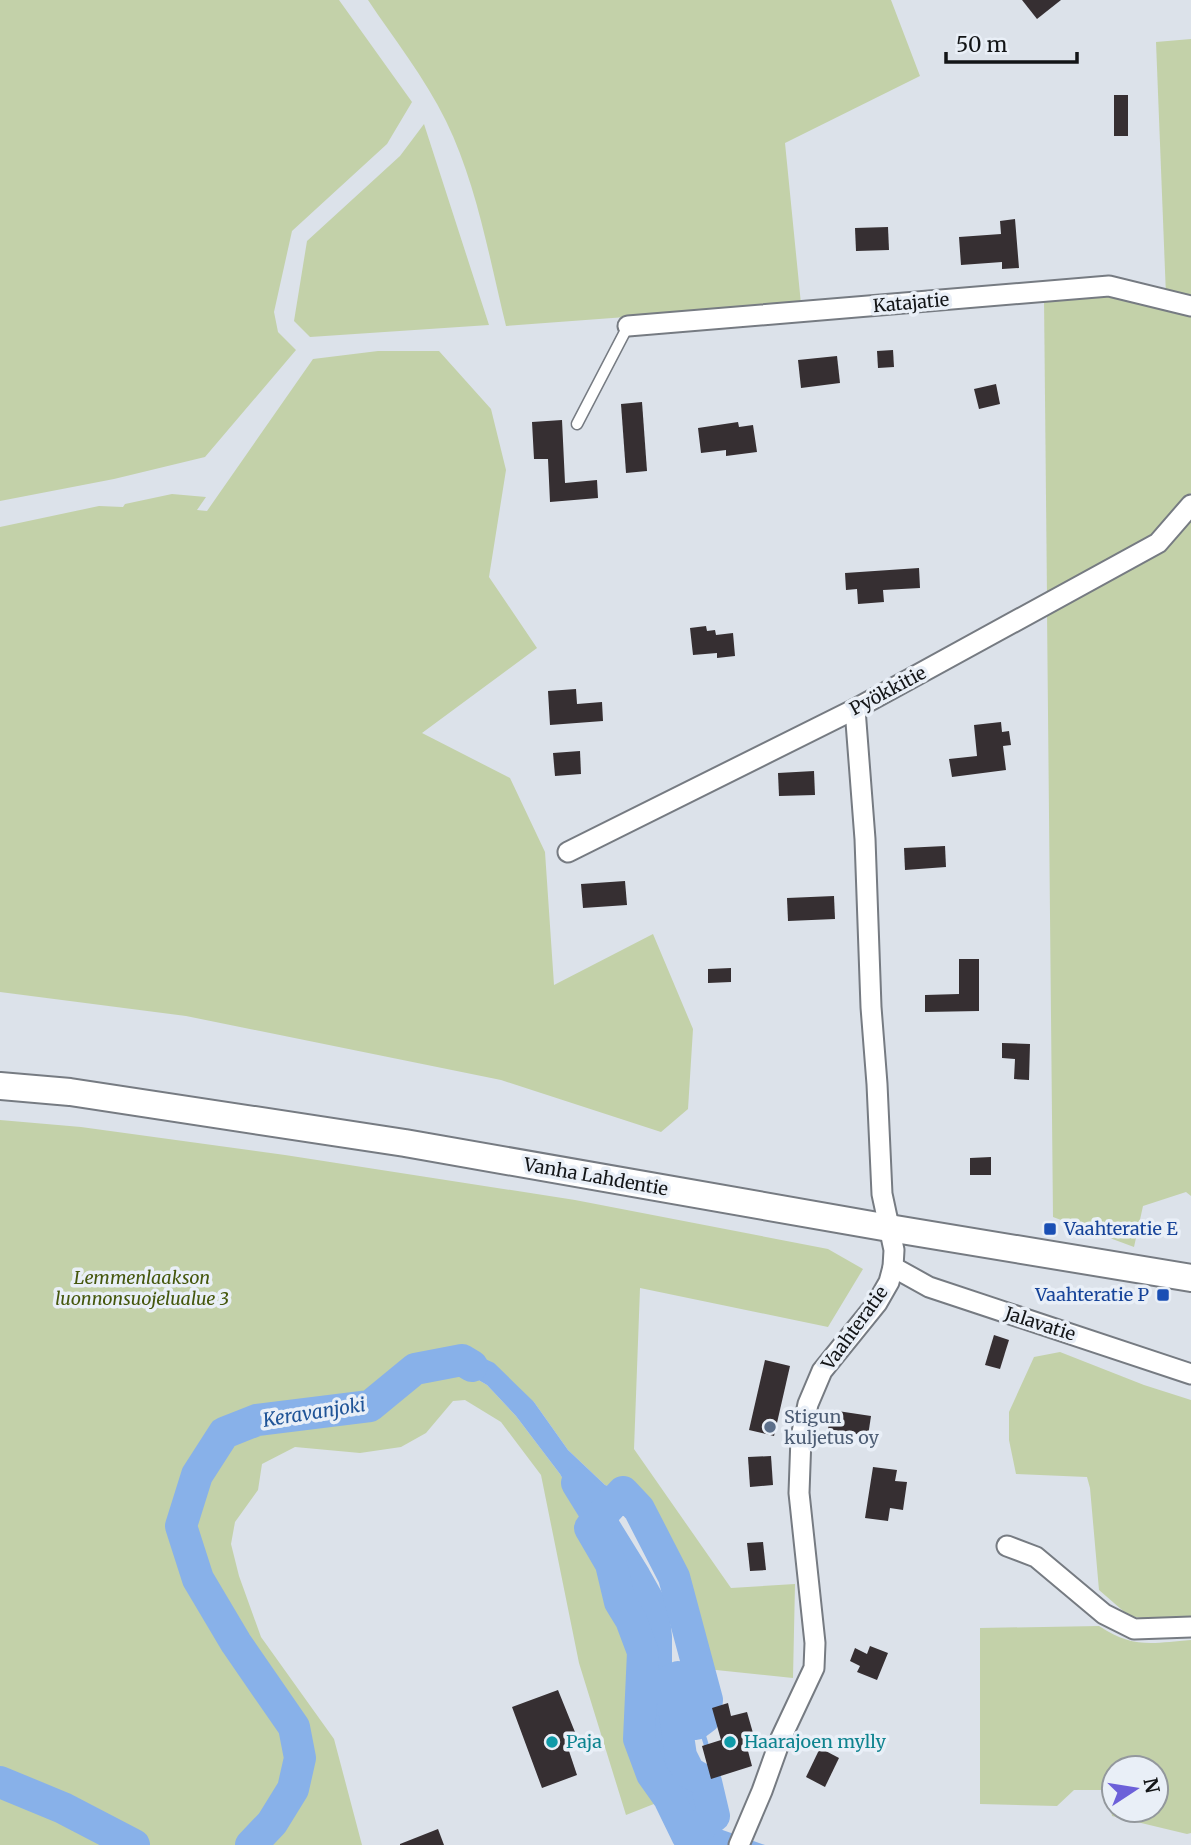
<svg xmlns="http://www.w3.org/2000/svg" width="1191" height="1845" viewBox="0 0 1191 1845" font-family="Merriweather,serif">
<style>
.green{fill:#c3d1a9;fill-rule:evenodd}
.water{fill:#88b1e9}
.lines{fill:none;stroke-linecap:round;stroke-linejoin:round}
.stream{stroke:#88b1e9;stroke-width:5}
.river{stroke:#88b1e9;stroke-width:32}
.building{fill:#362f32}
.service-casing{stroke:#767b82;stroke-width:13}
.minor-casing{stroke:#767b82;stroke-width:23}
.secondary-casing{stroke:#767b82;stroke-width:30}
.service{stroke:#fff;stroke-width:10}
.minor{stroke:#fff;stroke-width:19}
.secondary{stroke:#fff;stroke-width:26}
.transit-dot{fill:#1a4fb4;stroke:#e9eff7;stroke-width:2.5}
.service-dot{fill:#5c6f8a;stroke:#e9eff7;stroke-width:2.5}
.culture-dot{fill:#0f9aa8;stroke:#e9eff7;stroke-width:2.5}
.labels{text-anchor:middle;stroke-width:7;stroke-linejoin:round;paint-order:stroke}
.street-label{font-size:18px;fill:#131517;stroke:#e9eff7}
.transit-label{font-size:18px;fill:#164399;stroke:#e9eff7;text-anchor:start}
.park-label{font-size:18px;font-style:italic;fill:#45570d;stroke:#e9eff7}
.service-label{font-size:18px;fill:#4e5e75;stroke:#e9eff7;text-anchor:start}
.culture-label{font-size:18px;fill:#0d838f;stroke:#e9eff7;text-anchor:start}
.water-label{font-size:19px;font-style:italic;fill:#205497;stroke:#e9eff7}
</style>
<rect width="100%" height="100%" fill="#dce2ea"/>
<!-- green -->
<g class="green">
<path d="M0,0H339L412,102L387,144L292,231L274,312L278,332L296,350L205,457L114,479L0,501Z"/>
<path d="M368,0H891L920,76L785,143L801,304L506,326C489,257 477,185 446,121C425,78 394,39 368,0Z"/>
<path d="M1191,39V301L1166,296L1156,42Z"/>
<path d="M424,124L489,325L310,337L294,321L307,241L400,156Z"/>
<path d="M1110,291L1191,312V493L1153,537L1047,596L1044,298Z"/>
<path d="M378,351H439L491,409L506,470L489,577L537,648L422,733L510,778L545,852L554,985L653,934L693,1029L688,1109L661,1132L501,1080L186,1016L0,992V527L99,506L123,507L125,504L172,494L206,497L197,510L207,511L313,359Z"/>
<path d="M1191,518V1196L1186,1192L1143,1206L1134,1247L1053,1217L1047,612Z"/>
<path d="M0,1120L81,1127L285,1155L575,1200L828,1249L863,1269L828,1327L640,1288L634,1449L731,1588L795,1584L793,1678L697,1668L674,1577L639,1509L623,1492L605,1485L568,1450L534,1402L463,1371L487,1385L516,1416L560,1474L611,1564L620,1602L631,1620L643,1652L639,1739L652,1774L669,1798L626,1815L579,1663L541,1475L501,1422L465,1400L453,1401L426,1433L401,1447L360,1453L295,1447L262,1464L258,1490L235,1522L231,1544L239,1576L261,1637L334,1739L362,1845H0Z"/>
<path d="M1060,1352L1144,1385L1191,1400V1617L1149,1619L1129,1616L1099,1590L1090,1488L1087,1477L1016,1474L1009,1440V1412L1034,1357Z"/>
<path d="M1099,1626C1133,1649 1153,1643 1191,1640V1833L1187,1834L1112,1816L1108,1790H1074L1057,1806L980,1804V1628ZM1156,1768V1810H1114V1768Z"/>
</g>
<!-- water -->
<g class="water">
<path d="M459,1347L494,1363L534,1402L568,1450L605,1485L623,1492L590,1528L560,1474L516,1416L487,1385L463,1371L435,1375L427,1357Z"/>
<path d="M714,1816L717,1828L765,1845H693L687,1835Z"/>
</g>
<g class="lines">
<!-- stream -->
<g class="stream">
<path d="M699,1721L706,1744"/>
<path d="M690,1807L711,1776"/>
</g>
<!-- river -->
<g class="river">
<path d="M577,1483L635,1577L653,1609L656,1637V1738L704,1835L712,1845"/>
<path d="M623,1492L639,1509L674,1577L707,1700L704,1718L696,1724C688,1708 687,1693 678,1677L670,1681L681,1756L689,1772L706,1782L714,1816L687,1835L669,1798L652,1774L639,1739L643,1652L631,1620L620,1602L611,1564L590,1528Z"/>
<path d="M0,1782L63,1808L134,1845"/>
<path d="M251,1845L272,1823L293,1789L300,1758L294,1727L236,1643L198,1579L181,1526L197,1475L224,1433L257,1420L370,1406L415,1369L462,1360L472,1366"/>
</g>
</g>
<!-- building -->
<g class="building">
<path d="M1022,0H1061L1037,19Z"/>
<rect x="1114" y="95" width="14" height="41"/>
<path d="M1015,219L1019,268L1002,269V262L961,265L959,237L1001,234L1000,221Z"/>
<path d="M888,227L889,250L856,251L855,228Z"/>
<path d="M893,350L894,367L878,368L877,351Z"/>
<path d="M837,356L840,383L801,388L798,360Z"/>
<path d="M996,384L1000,404L979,409L974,389Z"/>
<path d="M642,402L647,471L626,473L621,404Z"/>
<path d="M562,420L565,483L597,480L598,498L550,502L548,459H534L532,422Z"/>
<path d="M738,422L739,427L753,425L757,452L726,456V450L701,453L698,428Z"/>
<path d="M919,568L920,588L883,590L884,602L858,604L857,589L846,590L845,573Z"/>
<path d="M706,626L707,631L715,630L716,635L733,633L735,656L717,658V653L693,655L690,628Z"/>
<path d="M576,689L577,704L602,702L603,721L550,725L548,691Z"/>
<path d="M1001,722L1002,732L1009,731L1011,745L1003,746L1006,770L952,777L949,759L977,756L974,725Z"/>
<path d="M580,751L581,774L555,776L553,753Z"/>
<path d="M814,771L815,795L779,796L778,773Z"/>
<path d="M945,846L946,867L905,870L904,848Z"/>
<path d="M625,881L627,905L583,908L581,884Z"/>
<path d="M834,896L835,919L788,921L787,898Z"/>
<path d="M959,959H979V1011L925,1012V995L959,994Z"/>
<path d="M731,968V982L708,983V969Z"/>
<path d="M1002,1043L1030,1044L1029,1080L1014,1079L1015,1059L1002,1058Z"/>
<path d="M991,1157V1175H970V1158Z"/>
<path d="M994,1335L1009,1340L1000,1369L985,1365Z"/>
<path d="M765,1360L790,1366L774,1436L749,1430Z"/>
<path d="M831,1410L871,1416L868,1436L828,1429Z"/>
<path d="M771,1456L773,1485L750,1487L748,1457Z"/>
<path d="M873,1467L897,1470L895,1481L907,1482L903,1510L890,1508L888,1521L865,1518Z"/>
<path d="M763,1542L766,1570L750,1571L747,1543Z"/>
<path d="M870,1646L888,1653L877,1680L857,1672L860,1666L850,1661L855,1648L867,1654Z"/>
<path d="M558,1690L581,1747L569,1751L577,1775L542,1788L512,1707Z"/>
<path d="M728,1703L731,1716L747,1712L753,1733L744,1736L752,1766L711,1779L702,1746L721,1740L712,1708Z"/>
<path d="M820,1748L839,1758L825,1787L806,1777Z"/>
<path d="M438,1829L444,1845H400V1844Z"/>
</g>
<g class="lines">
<!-- service casing -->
<g class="service-casing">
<path id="service" d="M577,424L628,326"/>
</g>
<!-- minor casing -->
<g class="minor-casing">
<g id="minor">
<path d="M628,326L1109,286L1191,306"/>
<path d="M568,852L855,709L1158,543L1191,505"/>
<path d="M893,1267L929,1287L1191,1374"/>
<path d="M1007,1546L1036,1557L1104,1614L1134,1629L1191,1627"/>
<path d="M739,1845L762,1791L781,1738L814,1668L815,1643L799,1493L801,1437L808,1404L822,1371L877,1303L889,1282L893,1267L894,1250L882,1194L877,1084L871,1007L865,839L855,709"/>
</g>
</g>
<!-- secondary casing -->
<g class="secondary-casing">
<path id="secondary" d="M0,1086L70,1092L405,1143L889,1228L1191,1278"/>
</g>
<!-- service -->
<use href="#service" class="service"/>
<!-- minor -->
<use href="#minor" class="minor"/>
<!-- secondary -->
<use href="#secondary" class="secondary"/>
</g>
<!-- markers -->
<g class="transit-dot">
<rect x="1043" y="1222" width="14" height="14" rx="3.5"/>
<rect x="1156" y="1288" width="14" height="14" rx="3.5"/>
</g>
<circle class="service-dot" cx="770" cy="1427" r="7"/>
<g class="culture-dot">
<circle cx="552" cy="1742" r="7"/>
<circle cx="730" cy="1742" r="7"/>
</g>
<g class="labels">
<!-- street labels -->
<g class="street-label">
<text transform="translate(911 303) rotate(-5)" y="6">Katajatie</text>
<text transform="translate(888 691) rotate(-28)" y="6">Pyökkitie</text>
<text transform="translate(596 1177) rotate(10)" y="6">Vanha Lahdentie</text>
<text transform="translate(1040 1324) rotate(18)" y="6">Jalavatie</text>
<text transform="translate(855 1328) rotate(-54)" y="6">Vaahteratie</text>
</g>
<!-- transit labels -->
<g class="transit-label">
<text x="1064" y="1235">Vaahteratie E</text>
<text x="1149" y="1301" text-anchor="end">Vaahteratie P</text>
</g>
<!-- park labels -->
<g class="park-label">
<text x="142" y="1284">Lemmenlaakson<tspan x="142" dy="21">luonnonsuojelualue 3</tspan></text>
</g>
<!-- service labels -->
<g class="service-label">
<text x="784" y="1423">Stigun<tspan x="784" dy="21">kuljetus oy</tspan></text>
</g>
<!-- culture labels -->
<g class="culture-label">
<text x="566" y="1748">Paja</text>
<text x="744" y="1748">Haarajoen mylly</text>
</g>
<!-- water labels -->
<g class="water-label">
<text transform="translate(314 1412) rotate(-9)" y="7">Keravanjoki</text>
</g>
</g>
<!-- north arrow -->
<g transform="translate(1135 1789) rotate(78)"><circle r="33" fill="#e9eff7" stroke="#93989d" stroke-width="2"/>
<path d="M0-5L12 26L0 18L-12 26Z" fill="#6c60d9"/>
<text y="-10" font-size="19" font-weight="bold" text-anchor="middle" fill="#131517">N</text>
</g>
<!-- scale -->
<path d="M946 52v10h131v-10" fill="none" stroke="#131517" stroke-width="3.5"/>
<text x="956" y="52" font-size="21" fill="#131517" stroke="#e9eff7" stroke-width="5" paint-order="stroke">50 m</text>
</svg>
